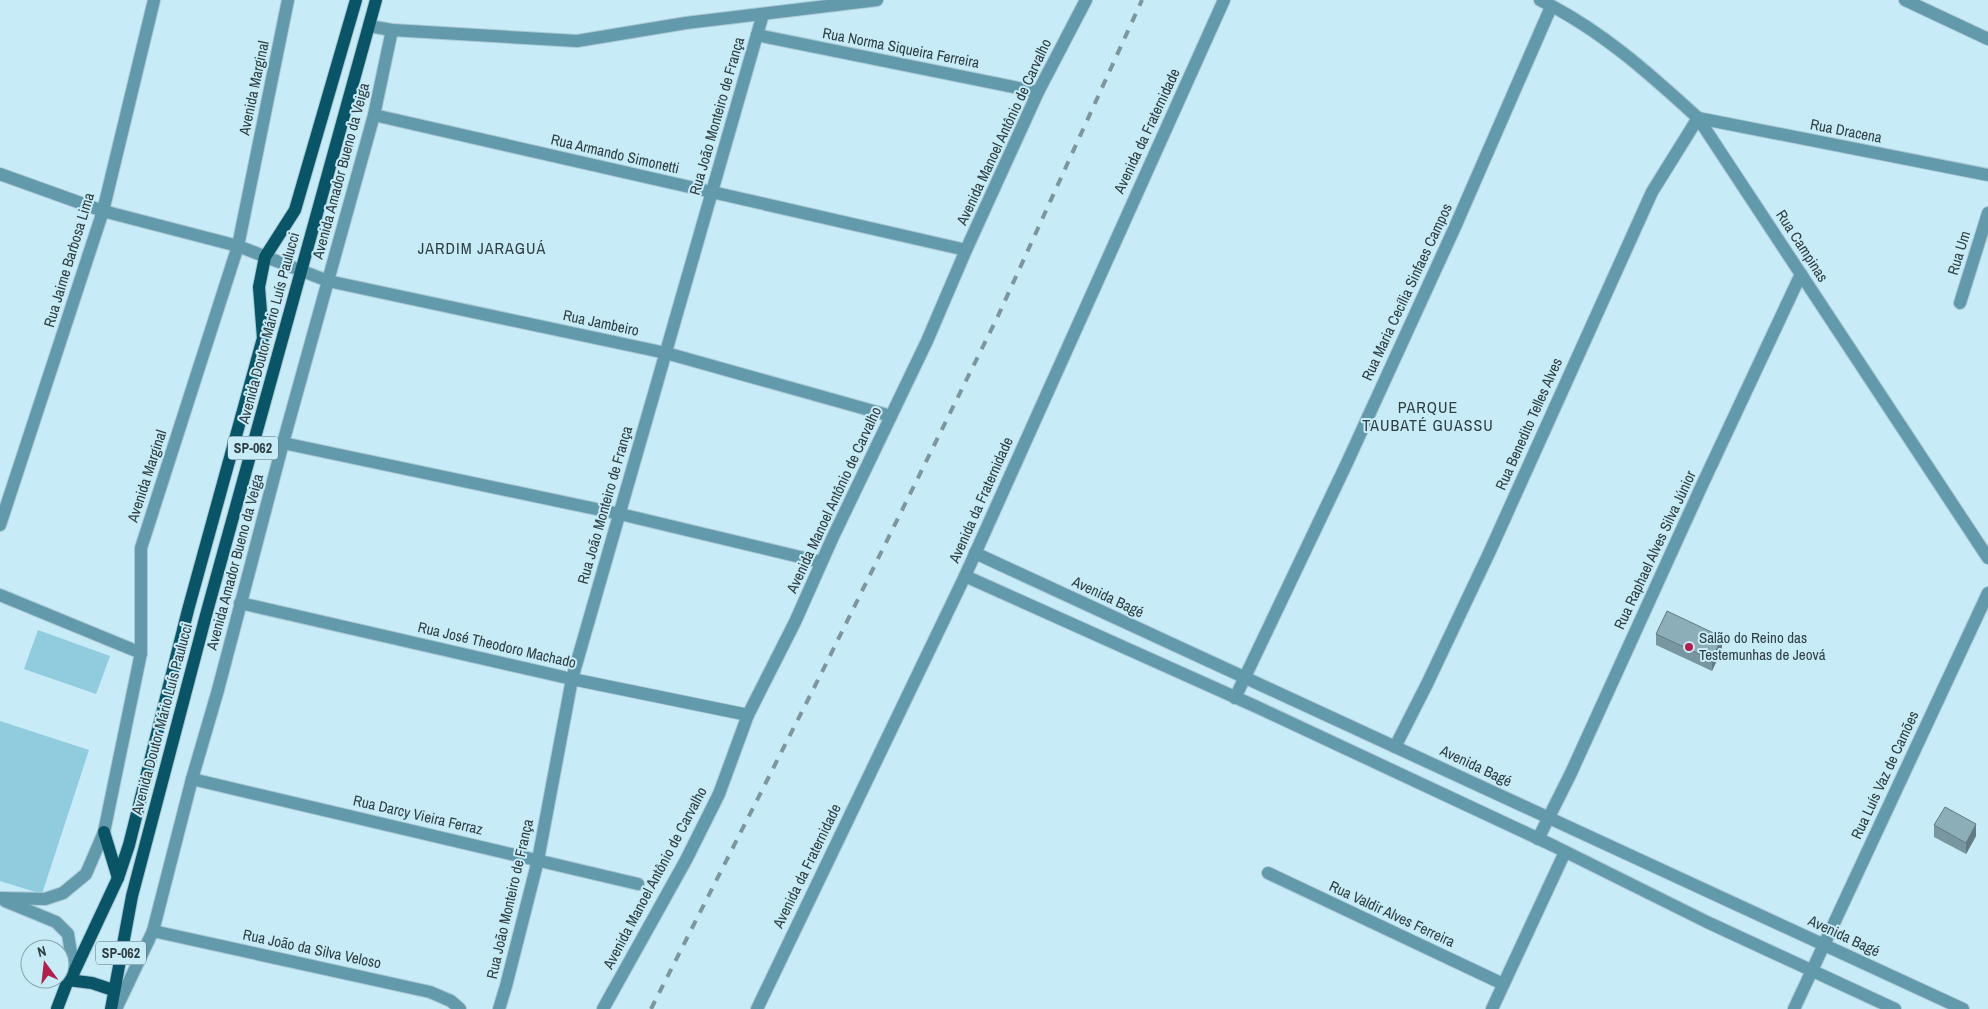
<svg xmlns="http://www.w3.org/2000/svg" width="1988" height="1009" viewBox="0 0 1988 1009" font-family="'Archivo Narrow',sans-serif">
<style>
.grass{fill:#91cbde}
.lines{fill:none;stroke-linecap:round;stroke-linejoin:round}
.minor-casing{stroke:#a9c8d3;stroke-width:14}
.major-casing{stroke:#a9c8d3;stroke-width:14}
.minor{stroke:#6299ab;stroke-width:12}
.major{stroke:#095467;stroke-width:12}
.rail{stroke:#7c959e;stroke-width:4;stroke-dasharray:9 9;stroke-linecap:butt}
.wall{fill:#78969f}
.shaded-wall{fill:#627a82}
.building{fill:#8caeb9;stroke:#627a82}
.poi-dot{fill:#b11f4b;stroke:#c7ebf7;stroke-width:2}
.labels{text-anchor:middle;stroke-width:4;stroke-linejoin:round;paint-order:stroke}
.shield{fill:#c7ebf7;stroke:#5d7278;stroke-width:1}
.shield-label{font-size:14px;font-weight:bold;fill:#2f3e42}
.street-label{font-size:15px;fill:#2f3e42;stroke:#c7ebf7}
.poi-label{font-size:15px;fill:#2f3e42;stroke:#c7ebf7;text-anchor:start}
.neighbourhood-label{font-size:16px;letter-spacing:1px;fill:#2f3e42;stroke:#c7ebf7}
</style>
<rect width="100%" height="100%" fill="#c7ebf7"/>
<!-- grass -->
<g class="grass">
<path d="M38,630L110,656L96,694L24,669Z"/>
<path d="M0,721L89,750L42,894L0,881Z"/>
</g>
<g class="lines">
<!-- minor casing -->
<g class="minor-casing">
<g id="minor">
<path d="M1540,0C1600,29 1650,74 1698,118L1988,558"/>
<path d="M1905,0L1988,39"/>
<path d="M369,26L392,30L577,41L686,23L877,0"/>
<path d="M757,35L1038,92"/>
<path d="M374,115L966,250"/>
<path d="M0,174L103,211L238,246L328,281L666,353L891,416"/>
<path d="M1960,303L1988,213"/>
<path d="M283,443L620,514L821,562"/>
<path d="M0,525L103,211L154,0"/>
<path d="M975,553L1963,1009"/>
<path d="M965,576L1257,707L1554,846L1707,922L1895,1009"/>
<path d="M0,595L141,653"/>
<path d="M240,603L572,679L748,715"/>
<path d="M1235,698L1346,465L1455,227L1551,7"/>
<path d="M1395,747L1427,684L1490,551L1652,192L1698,118L1988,175"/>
<path d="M192,779L638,884"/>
<path d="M1538,839L1571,773L1703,483L1801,274"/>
<path d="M1268,873L1503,984"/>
<path d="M0,898L45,899L63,893L86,874L104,832L141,653V548L238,246L288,0"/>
<path d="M5,901L56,922L68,934L74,972"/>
<path d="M153,931L430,992L451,1001L460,1009"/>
<path d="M116,1009L153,931L192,779L218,690L283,443L374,115L392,30"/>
<path d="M499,1009L506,986L538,860L572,679L763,14"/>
<path d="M603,1009L686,860L719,794L748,715L795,622L832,539L927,341L966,250L1038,92L1086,0"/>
<path d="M757,1009L965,576L1224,0"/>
<path d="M1492,1009L1565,852"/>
<path d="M1794,1009L1988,593"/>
</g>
</g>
<!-- major casing -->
<g class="major-casing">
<g id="major">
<path d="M104,832L118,878"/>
<path d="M68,980L92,983L113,990"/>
<path d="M57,1009L68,980L74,972L118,878L129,845L188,610L263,338L259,287L265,257L295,210L356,0"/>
<path d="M111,1009L132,896L206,615L376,0"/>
</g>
</g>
<!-- minor -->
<use href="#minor" class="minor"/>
<!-- major -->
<use href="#major" class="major"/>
<!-- rail -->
<path class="rail" d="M651,1009L821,674L998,316L1142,0"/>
</g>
<!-- wall -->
<g class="wall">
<path d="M1656,634L1722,649L1712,671L1656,645Z"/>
<path d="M1934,825L1976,836L1966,854L1934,837Z"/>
</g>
<!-- shaded-wall -->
<g class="shaded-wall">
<path d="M1722,637V649L1712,671V660Z"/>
<path d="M1976,824V836L1966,854V843Z"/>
</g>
<!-- building -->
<g class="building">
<path d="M1667,611L1722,637L1712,660L1656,634Z"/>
<path d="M1945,807L1976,824L1966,843L1934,825Z"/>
</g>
<!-- markers -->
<circle class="poi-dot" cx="1689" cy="647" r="5"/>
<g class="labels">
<!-- shield labels -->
<g class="shield">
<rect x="228" y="436.5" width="50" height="23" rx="4"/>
<rect x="96" y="941.5" width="50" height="23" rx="4"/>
</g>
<g class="shield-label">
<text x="253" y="453">SP-062</text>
<text x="121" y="958">SP-062</text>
</g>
<!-- street labels -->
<g class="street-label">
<text transform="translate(901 48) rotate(11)" y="5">Rua Norma Siqueira Ferreira</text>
<text transform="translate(254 88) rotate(-78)" y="5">Avenida Marginal</text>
<text transform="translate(717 116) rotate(-74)" y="5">Rua João Monteiro de França</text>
<text transform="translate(1147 131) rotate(-65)" y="5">Avenida da Fraternidade</text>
<text transform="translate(1846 131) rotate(11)" y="5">Rua Dracena</text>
<text transform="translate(1004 132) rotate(-65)" y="5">Avenida Manoel Antônio de Carvalho</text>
<text transform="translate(615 154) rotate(13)" y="5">Rua Armando Simonetti</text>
<text transform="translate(341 171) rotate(-75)" y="5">Avenida Amador Bueno da Veiga</text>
<text transform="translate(1802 246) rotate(57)" y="5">Rua Campinas</text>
<text transform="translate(1959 253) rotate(-73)" y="5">Rua Um</text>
<text transform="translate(69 260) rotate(-73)" y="5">Rua Jaime Barbosa Lima</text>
<text transform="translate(1407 292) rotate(-65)" y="5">Rua Maria Cecília Sinfaes Campos</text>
<text transform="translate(601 323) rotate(12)" y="5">Rua Jambeiro</text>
<text transform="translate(269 328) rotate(-75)" y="5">Avenida Doutor Mário Luís Paulucci</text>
<text transform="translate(1529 424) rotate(-66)" y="5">Rua Benedito Telles Alves</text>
<text transform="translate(147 476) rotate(-72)" y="5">Avenida Marginal</text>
<text transform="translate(834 500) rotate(-65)" y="5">Avenida Manoel Antônio de Carvalho</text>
<text transform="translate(981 500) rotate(-66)" y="5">Avenida da Fraternidade</text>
<text transform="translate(605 505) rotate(-74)" y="5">Rua João Monteiro de França</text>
<text transform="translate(1655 550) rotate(-65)" y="5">Rua Raphael Alves Silva Júnior</text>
<text transform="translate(235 562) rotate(-75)" y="5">Avenida Amador Bueno da Veiga</text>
<text transform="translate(1108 597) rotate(25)" y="5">Avenida Bagé</text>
<text transform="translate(497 645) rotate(13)" y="5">Rua José Theodoro Machado</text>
<text transform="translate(162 719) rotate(-75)" y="5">Avenida Doutor Mário Luís Paulucci</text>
<text transform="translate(1476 766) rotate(25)" y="5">Avenida Bagé</text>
<text transform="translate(1885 775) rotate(-65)" y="5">Rua Luís Vaz de Camões</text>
<text transform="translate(418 815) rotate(13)" y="5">Rua Darcy Vieira Ferraz</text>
<text transform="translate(807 866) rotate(-64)" y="5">Avenida da Fraternidade</text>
<text transform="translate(655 878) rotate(-62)" y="5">Avenida Manoel Antônio de Carvalho</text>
<text transform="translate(510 899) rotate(-77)" y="5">Rua João Monteiro de França</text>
<text transform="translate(1392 914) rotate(25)" y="5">Rua Valdir Alves Ferreira</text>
<text transform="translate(1844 936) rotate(25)" y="5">Avenida Bagé</text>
<text transform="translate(312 949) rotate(12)" y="5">Rua João da Silva Veloso</text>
</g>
<!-- poi labels -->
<g class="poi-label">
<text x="1699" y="643">Salão do Reino das<tspan x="1699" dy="17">Testemunhas de Jeová</tspan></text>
</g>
<!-- neighbourhood labels -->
<g class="neighbourhood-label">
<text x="482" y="254">JARDIM JARAGUÁ</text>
<text x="1428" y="413">PARQUE<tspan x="1428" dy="18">TAUBATÉ GUASSU</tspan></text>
</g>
</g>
<!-- north arrow -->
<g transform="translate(45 964) rotate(345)"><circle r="24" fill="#c7ebf7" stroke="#8aa6af"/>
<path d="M0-4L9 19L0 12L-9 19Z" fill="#b11f4b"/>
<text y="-8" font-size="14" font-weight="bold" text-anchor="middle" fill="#2f3e42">N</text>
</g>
</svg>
